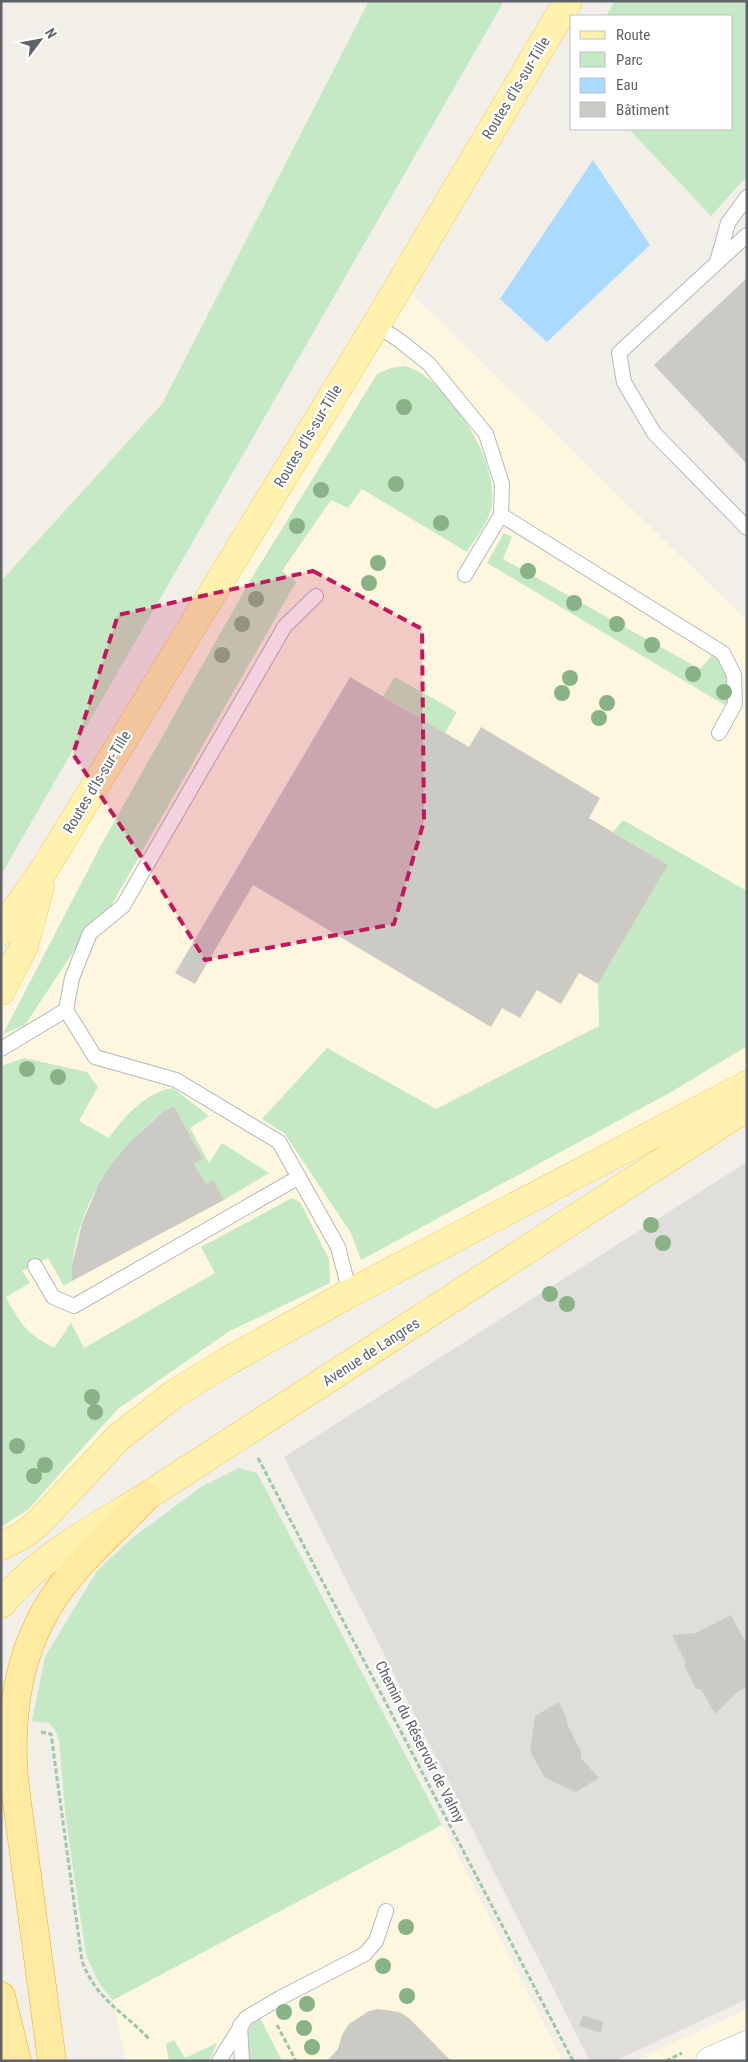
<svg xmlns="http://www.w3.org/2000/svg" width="748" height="2062" viewBox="0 0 748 2062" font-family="'Roboto Condensed',sans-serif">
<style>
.commercial{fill:#fef7e0}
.industrial{fill:#e0deda}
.green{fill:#c5e8c5}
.water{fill:#aadaff}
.building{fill:#cccac5}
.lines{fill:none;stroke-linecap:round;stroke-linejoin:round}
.service-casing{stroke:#b5b8bc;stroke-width:16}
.minor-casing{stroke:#b5b8bc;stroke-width:29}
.primary-casing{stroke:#f2c960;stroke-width:29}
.trunk-casing{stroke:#f9ab00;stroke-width:29}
.path{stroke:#9cc7a9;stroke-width:3;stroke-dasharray:5 2.5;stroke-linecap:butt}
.service{stroke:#fff;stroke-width:14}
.minor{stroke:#fff;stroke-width:28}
.primary{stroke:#fff2af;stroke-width:28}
.trunk{stroke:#feeaa1;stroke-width:28}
.tree{fill:#89b387}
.marked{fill:#c2185b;fill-opacity:0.2;stroke:#c2185b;stroke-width:4;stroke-dasharray:10 6;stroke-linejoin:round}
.labels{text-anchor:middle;stroke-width:4.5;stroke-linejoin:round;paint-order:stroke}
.street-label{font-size:15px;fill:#5f6368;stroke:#fff}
</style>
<rect width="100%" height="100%" fill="#f1efe8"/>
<!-- commercial -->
<g class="commercial">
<path d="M401,283L747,621V1076L226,1362L1,1546V991L45,868Z"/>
<path d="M442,1825L563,2061H126L113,2000Z"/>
<path d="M747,2009V2061H634Z"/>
</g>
<!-- industrial -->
<path class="industrial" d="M747,1162V1999L615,2061H590L284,1457Z"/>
<!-- green -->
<g class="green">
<path d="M369,1H504L1,875V581L162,404Z"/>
<path d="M615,1H747V176L711,216L629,129H732V16H606Z"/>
<path d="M405,366C410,368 417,370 422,374C457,398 497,461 492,504C490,521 476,537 467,552L362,489L348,508L331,500L282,571L296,582L108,911L95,919L25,1025L3,1034L100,847L248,584L377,374L391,368Z"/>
<path d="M504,533L512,537L503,559L700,669L713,654C729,672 730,683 728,707L487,563Z"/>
<path d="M395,677L457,712L445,733L383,696Z"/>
<path d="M623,820L747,891V1046L673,1091L361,1260L351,1233L284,1133L262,1119L327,1048L436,1109L599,1026L598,984L668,865L613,832Z"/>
<path d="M24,1058L87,1072L98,1087L79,1121L109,1138C123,1117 146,1092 173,1088L209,1116L190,1128L209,1163L222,1143L269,1173L224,1200L214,1180L206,1184L194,1164L203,1159L174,1106C162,1111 154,1120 144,1129C103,1167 71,1223 72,1281L64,1286L48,1258L22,1271L30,1283L6,1297C21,1325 25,1332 54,1348L71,1323L84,1348L215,1273L201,1247L292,1198L300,1202L329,1259L330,1283L228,1332L118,1409L93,1436L29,1509L1,1527V1066Z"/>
<path d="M239,1468L257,1473L442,1825L113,2000L99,1983L86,1955L66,1820L59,1740L55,1730L49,1723L32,1721L45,1657L97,1571L131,1539L201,1487Z"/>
<path d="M260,2018L282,2061H250C248,2043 242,2028 260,2018Z"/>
<path d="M174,2040L185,2058L217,2043L209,2061H169L166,2044Z"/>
</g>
<!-- water -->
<path class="water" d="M593,160L650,245L547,342L500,299Z"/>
<!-- building -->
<g class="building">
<path d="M747,278V464L654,365Z"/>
<path d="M350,677L469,747L481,727L600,798L589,818L668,865L598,984L579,973L561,1004L537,990L520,1018L502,1008L491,1027L253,885L195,984L175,973Z"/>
<path d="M174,1106L203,1159L194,1164L206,1184L214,1180L224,1200L72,1281V1266L82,1223L99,1184L110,1166L129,1143L164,1111Z"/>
<path d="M731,1615L747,1645V1687L736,1693L715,1714L701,1689H696L684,1665L686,1663L672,1635L696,1633Z"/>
<path d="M559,1702L567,1720V1724L581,1752V1758L599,1778L576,1792L545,1778L530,1751L535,1716Z"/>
<path d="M378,2009L399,2012L409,2018L451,2061H327L338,2049L342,2035L349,2024L369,2011Z"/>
<path d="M583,2015L603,2022L601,2033L579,2026Z"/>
</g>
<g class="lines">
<!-- service casing -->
<g class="service-casing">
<g id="service">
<path d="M747,235L619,353L624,382L654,433L747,528"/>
<path d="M717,262L728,223L747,197"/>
<path d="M376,325L399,340L429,364L486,434L502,484L501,515L465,575"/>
<path d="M501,515L723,653L734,675L735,704L719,733"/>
<path d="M316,596L285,626L123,906L90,933L72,978L66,1010L95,1057L176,1080L279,1142L338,1247L350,1293"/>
<path d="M1,1049L66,1010"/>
<path d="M35,1266L53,1297L74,1306L299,1177"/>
<path d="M240,2025L242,2061"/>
<path d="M219,2061L246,2018L280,1998L365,1954L376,1941L386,1911"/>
</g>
</g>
<!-- minor casing -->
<g class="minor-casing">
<path id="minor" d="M710,2061L747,2045"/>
</g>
<!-- primary casing -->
<g class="primary-casing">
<g id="primary">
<path d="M1,931L45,868L376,325L568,1"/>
<path d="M1,991L24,946L40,887"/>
<path d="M1,1546L23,1535L39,1522L119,1437L174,1394L226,1362L350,1293L747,1085"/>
<path d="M1,1604C40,1556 96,1528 147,1496L747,1107"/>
</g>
</g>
<!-- trunk casing -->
<g class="trunk-casing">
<g id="trunk">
<path d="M1,1996L17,2061"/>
<path d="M52,2061L14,1780C9,1717 18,1651 54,1597C79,1560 116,1529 147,1496"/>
</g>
</g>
<!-- path -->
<g class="path">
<path d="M258,1458L573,2061"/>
<path d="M41,1732L51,1734L82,1961C97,2001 122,2010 149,2039"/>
<path d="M277,2025L296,2061"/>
<path d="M666,2061L682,2053"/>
</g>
<!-- service -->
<use href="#service" class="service"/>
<!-- minor -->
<use href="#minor" class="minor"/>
<!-- primary -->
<use href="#primary" class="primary"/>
<!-- trunk -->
<use href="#trunk" class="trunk"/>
</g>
<!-- trees -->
<g class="tree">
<circle cx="404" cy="407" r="8"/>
<circle cx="396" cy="484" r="8"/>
<circle cx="321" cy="490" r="8"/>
<circle cx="441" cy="523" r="8"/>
<circle cx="297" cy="526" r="8"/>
<circle cx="378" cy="563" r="8"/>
<circle cx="528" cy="571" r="8"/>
<circle cx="369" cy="583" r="8"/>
<circle cx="256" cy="599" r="8"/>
<circle cx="574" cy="603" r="8"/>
<circle cx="242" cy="624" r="8"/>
<circle cx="617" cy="624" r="8"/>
<circle cx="652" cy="645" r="8"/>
<circle cx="222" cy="655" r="8"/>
<circle cx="693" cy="674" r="8"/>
<circle cx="570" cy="678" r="8"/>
<circle cx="724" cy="692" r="8"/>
<circle cx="562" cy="693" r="8"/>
<circle cx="607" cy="703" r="8"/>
<circle cx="599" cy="718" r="8"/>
<circle cx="27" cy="1069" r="8"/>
<circle cx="58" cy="1077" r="8"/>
<circle cx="651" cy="1225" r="8"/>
<circle cx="663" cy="1243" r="8"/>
<circle cx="550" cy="1294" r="8"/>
<circle cx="567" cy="1304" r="8"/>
<circle cx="92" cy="1397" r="8"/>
<circle cx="95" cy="1412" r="8"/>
<circle cx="17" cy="1446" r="8"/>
<circle cx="45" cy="1465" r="8"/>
<circle cx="34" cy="1476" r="8"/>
<circle cx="406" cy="1927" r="8"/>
<circle cx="383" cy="1966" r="8"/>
<circle cx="407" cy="1996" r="8"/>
<circle cx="307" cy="2004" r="8"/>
<circle cx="284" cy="2012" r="8"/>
<circle cx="304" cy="2028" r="8"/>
<circle cx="312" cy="2047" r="8"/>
</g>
<!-- marked area -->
<path class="marked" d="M313,571L422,629L424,821L394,924L205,960L144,861L73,754L118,615Z"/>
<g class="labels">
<!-- street labels -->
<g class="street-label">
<text transform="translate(516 88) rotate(-59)" y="5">Routes d'Is-sur-Tille</text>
<text transform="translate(308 436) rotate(-59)" y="5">Routes d'Is-sur-Tille</text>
<text transform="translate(97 782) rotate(-59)" y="5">Routes d'Is-sur-Tille</text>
<text transform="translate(371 1352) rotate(-33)" y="5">Avenue de Langres</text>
<text transform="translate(420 1742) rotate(63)" y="5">Chemin du Réservoir de Valmy</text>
</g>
</g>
<!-- border -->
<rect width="748" height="2062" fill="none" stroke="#5f6368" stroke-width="5"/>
<!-- legend -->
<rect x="570" y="15" width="162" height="115" fill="#ffffff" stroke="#bfc1c3"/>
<rect x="580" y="31" width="25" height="8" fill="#fff2af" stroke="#bfc1c3"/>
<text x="616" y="40" font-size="15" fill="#5f6368">Route</text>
<rect x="580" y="52" width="25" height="15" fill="#c5e8c5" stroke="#bfc1c3"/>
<text x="616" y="65" font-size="15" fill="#5f6368">Parc</text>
<rect x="580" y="78" width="25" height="15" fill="#aadaff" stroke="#bfc1c3"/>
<text x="616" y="90" font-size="15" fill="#5f6368">Eau</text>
<rect x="580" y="102" width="25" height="15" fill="#cccac5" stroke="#bfc1c3"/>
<text x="616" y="115" font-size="15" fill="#5f6368">Bâtiment</text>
<!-- north arrow -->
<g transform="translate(40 40) rotate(58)" stroke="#ffffff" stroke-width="4" paint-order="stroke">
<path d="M0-4L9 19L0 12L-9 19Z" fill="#5f6368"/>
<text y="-8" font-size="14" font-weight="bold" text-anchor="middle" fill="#5f6368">N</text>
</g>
</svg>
